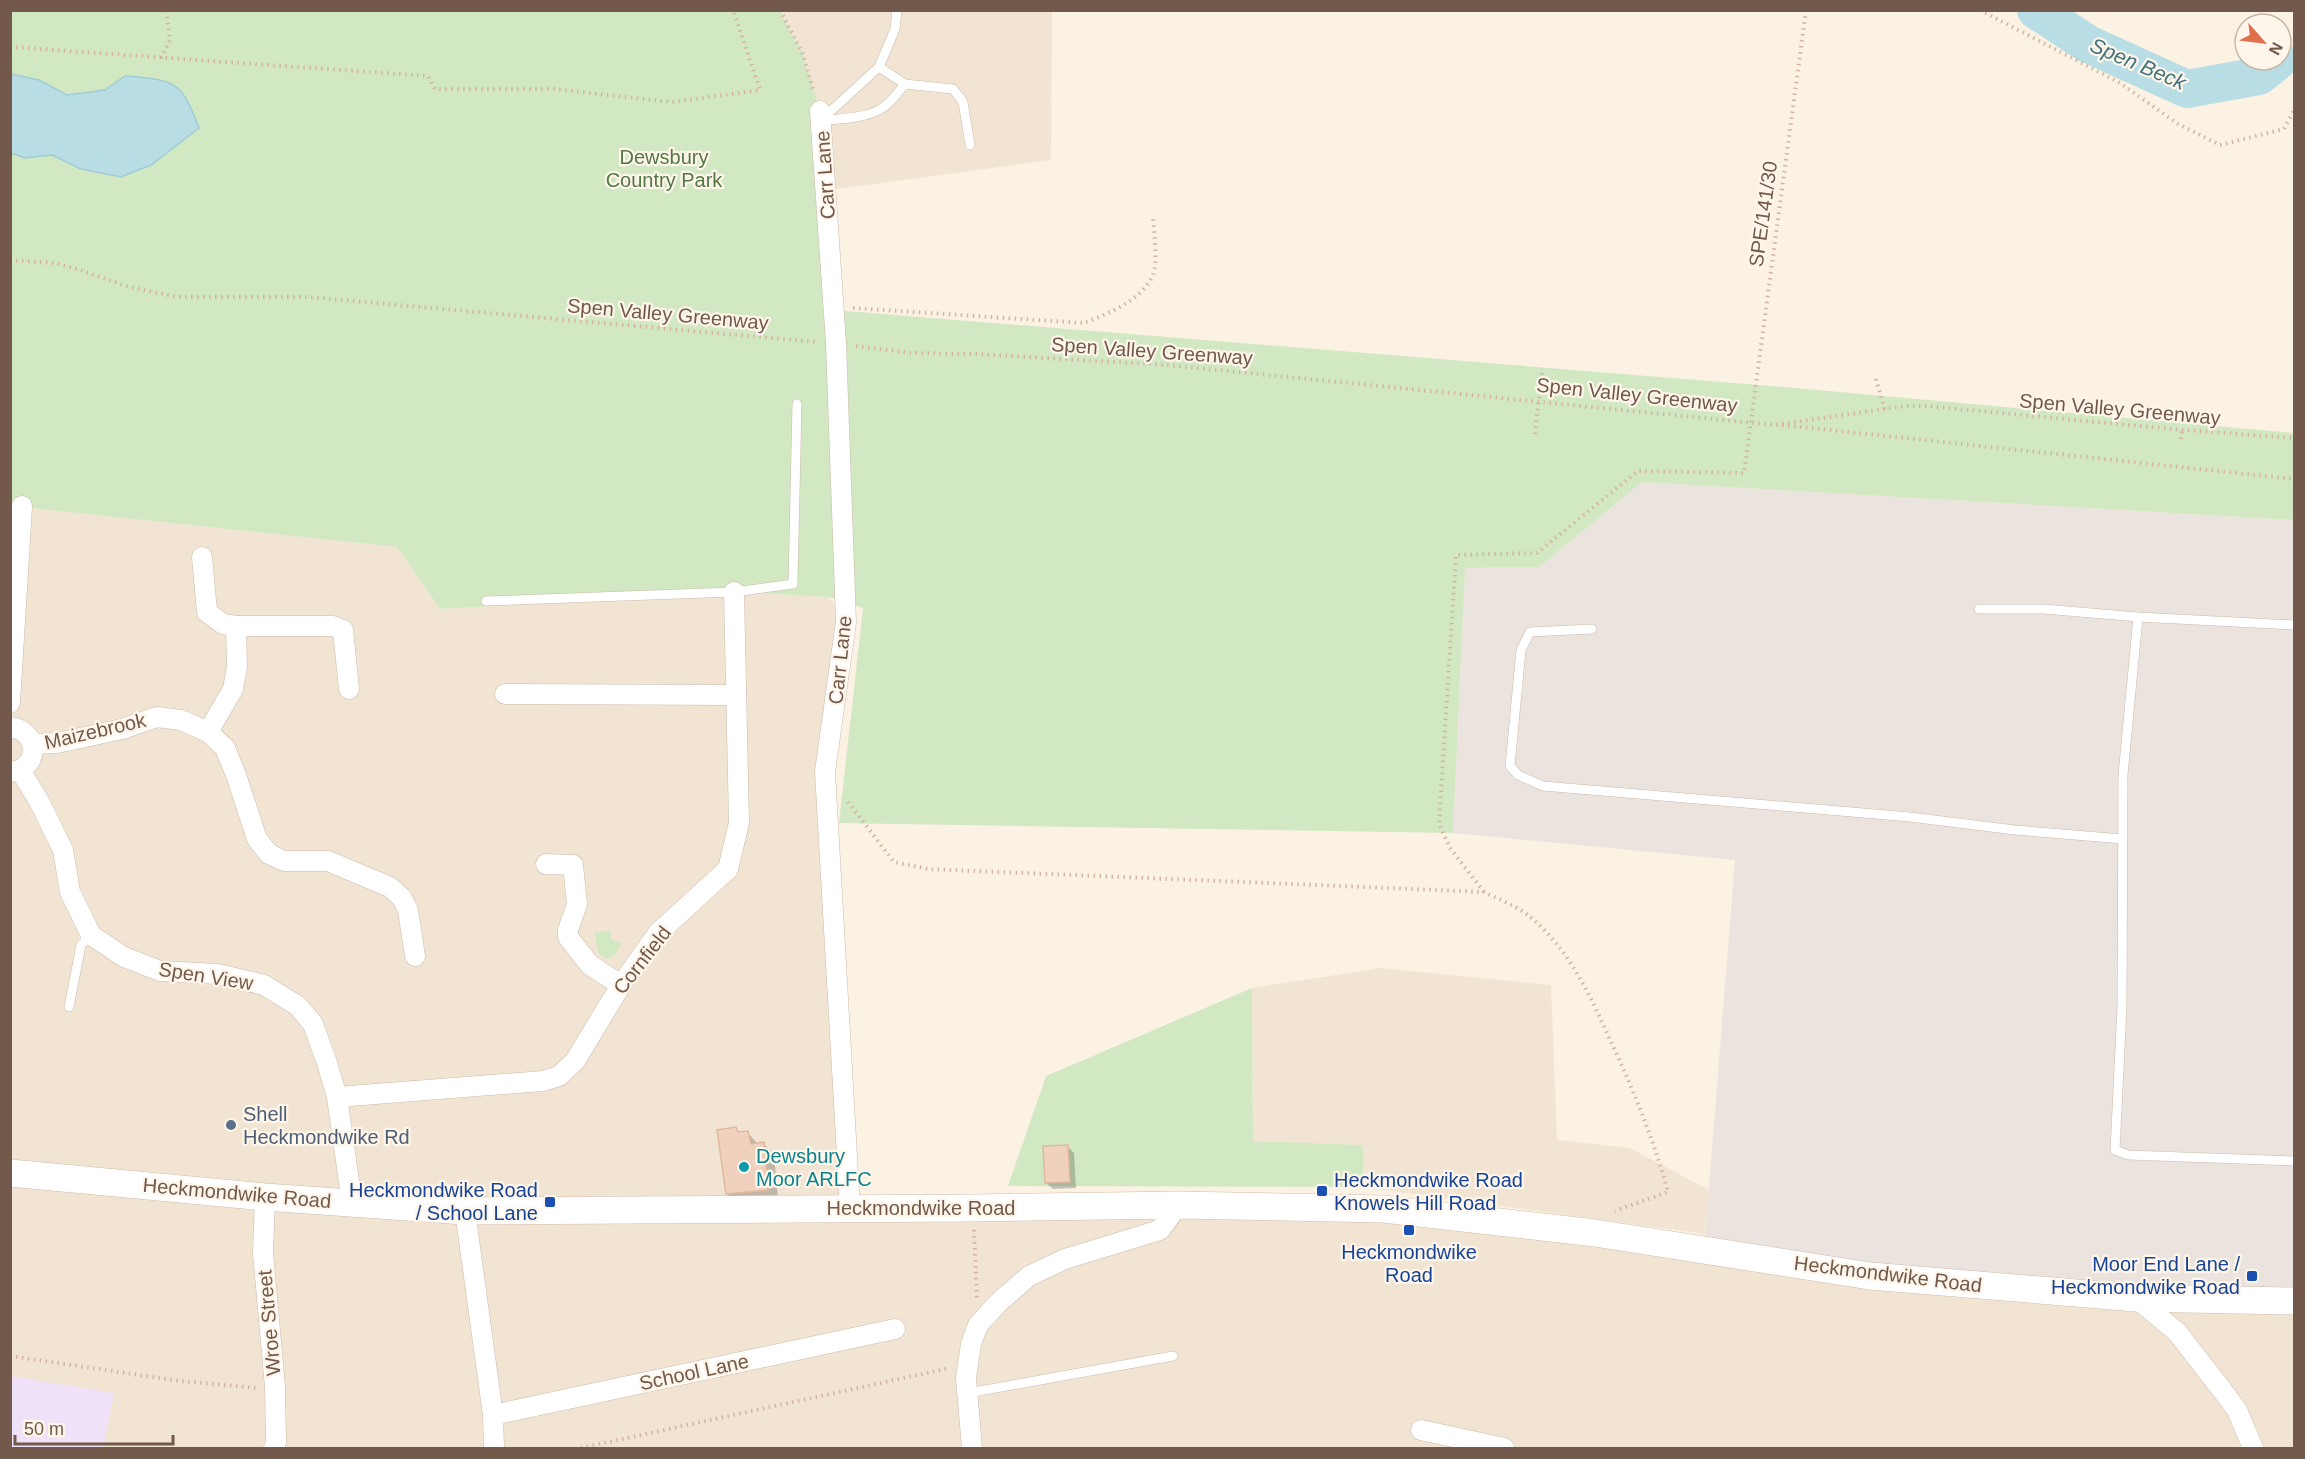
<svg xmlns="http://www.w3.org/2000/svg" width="2305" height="1459" viewBox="0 0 2305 1459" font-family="Arial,sans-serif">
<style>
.residential{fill:#f2e4d3}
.industrial{fill:#ebe4de}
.education{fill:#efe1f7}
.green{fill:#d2e8c3}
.water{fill:#b9dde4;stroke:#a0cdd5;stroke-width:1.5}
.shadow{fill:#0003}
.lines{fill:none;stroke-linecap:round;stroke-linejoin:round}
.river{stroke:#b9dde4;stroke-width:38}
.building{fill:#efd1bd;stroke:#e1b89e;stroke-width:1.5}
.lane-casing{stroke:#ccbaab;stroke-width:10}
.street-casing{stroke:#ccbaab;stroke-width:21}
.secondary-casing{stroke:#d1bcab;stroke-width:28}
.path{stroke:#d4b4a0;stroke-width:4;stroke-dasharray:1.5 4.5;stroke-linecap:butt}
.lane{stroke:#fff;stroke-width:9}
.street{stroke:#fff;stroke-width:20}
.secondary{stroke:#fff;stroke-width:27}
.path-bridge{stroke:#d4b4a0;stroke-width:4;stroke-dasharray:1.5 4.5;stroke-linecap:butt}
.service-dot{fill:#5c6f8a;stroke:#fef6ea;stroke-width:2}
.culture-dot{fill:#0f9aa8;stroke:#fef6ea;stroke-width:2}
.transit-dot{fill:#1a4fb4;stroke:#fef6ea;stroke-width:2}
.labels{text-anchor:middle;stroke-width:4.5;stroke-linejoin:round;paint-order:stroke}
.park-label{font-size:20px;fill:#537843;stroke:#fef6ea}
.street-label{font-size:20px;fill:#72594b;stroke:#fef6ea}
.service-label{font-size:20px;fill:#4e5e75;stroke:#fef6ea;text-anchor:start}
.culture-label{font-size:20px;fill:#0d838f;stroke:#fef6ea;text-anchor:start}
.transit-label{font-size:20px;fill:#164399;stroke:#fef6ea;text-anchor:end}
.water-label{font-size:21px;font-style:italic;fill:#43747e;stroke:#fef6ea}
</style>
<rect width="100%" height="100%" fill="#fbf2e4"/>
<!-- residential -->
<g class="residential">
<path d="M740,11H1052L1051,160L808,193Z"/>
<path d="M10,506L397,547L440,609L734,592L829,597L846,622L825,772L850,1209L1178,1205L2294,1301V1448H11Z"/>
<path d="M1380,968L1551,985L1557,1140L1630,1148L1709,1190L1705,1234L1363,1187L1362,1145L1253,1141L1252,988Z"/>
</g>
<!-- industrial -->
<path class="industrial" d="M1642,482L2294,520V1301L1704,1249L1735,860L1453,833L1465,568L1539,567Z"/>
<!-- education -->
<path class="education" d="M10,1376L114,1393L103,1448H11Z"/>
<!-- green -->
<g class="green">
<path d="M10,11H780L802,52L820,111L834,310L1784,387L2294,433V520L1642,482L1539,567L1465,568L1453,833L839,823L863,608L829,597L734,592L440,609L397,547L11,506Z"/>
<path d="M611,930L610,938L614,941L622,943L615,955L608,959L599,955L594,933Z"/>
<path d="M1252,988L1253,1141L1363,1145V1187L1008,1186L1046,1076Z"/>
</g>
<!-- water -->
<path class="water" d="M11,74L39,80L67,95L105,90L125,76C175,80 181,80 199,128L151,165L121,177L81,169L52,155L25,158L11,153Z"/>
<!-- shadow -->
<g class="shadow">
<path d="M736,1129L740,1133L747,1132L758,1144H764L774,1154L778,1200L737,1204L727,1194Z"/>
<path d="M1067,1146L1074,1153L1076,1188L1053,1189L1046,1183Z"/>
</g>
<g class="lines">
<!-- river -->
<path class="river" d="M2036,10L2088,44L2187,89L2259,76L2279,60"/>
</g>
<!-- building -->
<g class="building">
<path d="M736,1127L738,1132L748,1131L751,1144L764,1142L768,1190L726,1194L717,1130Z"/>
<path d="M1068,1145L1070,1182L1045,1183L1043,1146Z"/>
</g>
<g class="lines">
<!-- lane casing -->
<g class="lane-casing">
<g id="lane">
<path d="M879,67L905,84L953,89L963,102L970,145"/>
<path d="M822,119L879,67L895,29L897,10"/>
<path d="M821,121C841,118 868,119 885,106C893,100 899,91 905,84"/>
<path d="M486,601L734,592L793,584L797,404"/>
<path d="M1979,609H2044L2138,617L2294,625"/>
<path d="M2138,617L2123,775L2122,1007L2115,1150L2128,1155L2294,1161"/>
<path d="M1592,629L1530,632L1521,650L1510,766L1518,775L1543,786L1910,817L2015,830L2123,839"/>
<path d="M69,1007L81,945L91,935"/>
<path d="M968,1393L1173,1356"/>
</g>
</g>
<!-- street casing -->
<g class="street-casing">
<g id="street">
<path d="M820,111L836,343L846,622L825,772L850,1208"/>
<path d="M202,557L207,612L223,624L236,626H333L343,630L349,689"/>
<path d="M505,694L736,695"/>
<path d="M10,703L22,506"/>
<path d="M10,727C41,731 40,770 10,772"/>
<path d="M208,732L233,689L237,667L236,626"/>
<path d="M33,744L57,743L122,729L157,717L181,720L208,732L225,748L236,775L257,839L269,854L284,861H328L390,887L402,898L408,910L415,956"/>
<path d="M20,770L39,801L63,850L70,892L91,935L124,957L160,971L218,974L264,985L298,1006L313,1024L327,1063L337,1097L352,1203"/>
<path d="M546,864L573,865L577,904L568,930V937L590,965L621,985"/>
<path d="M337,1097L543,1081L559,1076L575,1061L621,985L658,933L728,869L739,823L734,592"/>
<path d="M265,1197L263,1253L275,1387L276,1442L274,1448"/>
<path d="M465,1211L493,1415L494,1448"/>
<path d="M2136,1298L2177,1332L2222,1390L2237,1410L2253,1448"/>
<path d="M493,1415L895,1329"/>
<path d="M1421,1430L1504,1448"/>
<path d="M972,1448L966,1378L971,1344L978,1325L999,1302L1029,1276L1065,1259L1160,1230L1178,1205"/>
</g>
</g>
<!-- secondary casing -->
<g class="secondary-casing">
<path id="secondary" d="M10,1173L265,1197L465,1211L973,1208L1178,1205L1384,1209L1595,1233L1870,1276L2136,1298L2294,1301"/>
</g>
<!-- path -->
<g class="path">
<path d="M780,10L802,52L814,93"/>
<path d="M1980,10L2120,83L2178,124L2220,145L2284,129L2294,110"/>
<path d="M10,47L428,76L435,89H554L672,102L760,90L733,10"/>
<path d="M161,58L170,40L166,10"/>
<path d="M10,260L54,263L74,268L129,287L178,297H308L816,342"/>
<path d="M853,308L1084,323C1109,313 1141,301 1153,275C1158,262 1154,231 1153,217"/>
<path d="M856,346L912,353L976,354L1167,365L1774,425L1905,406H1927L2172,429L2294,438"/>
<path d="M1876,379L1885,410"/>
<path d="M1782,425L2294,479"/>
<path d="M2181,439L2182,430"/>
<path d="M848,802L894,862L928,869L1484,892C1498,899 1517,906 1529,916C1570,949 1591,998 1613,1046C1635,1094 1654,1141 1668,1192L1615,1211"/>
<path d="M1484,892L1450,848L1439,824L1456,555L1537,553L1638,471L1744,473L1806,10"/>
<path d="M974,1230L977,1298"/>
<path d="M10,1356L180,1381L256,1388"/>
<path d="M581,1448L950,1368"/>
</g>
<!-- lane -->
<use href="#lane" class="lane"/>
<!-- street -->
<use href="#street" class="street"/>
<!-- secondary -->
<use href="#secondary" class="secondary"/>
<!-- path-bridge -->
<path class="path-bridge" d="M1535,434L1542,373"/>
</g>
<!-- markers -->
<circle class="service-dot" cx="231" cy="1125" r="6"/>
<circle class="culture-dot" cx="744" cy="1167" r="6"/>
<g class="transit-dot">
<rect x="1316" y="1185" width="12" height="12" rx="3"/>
<rect x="544" y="1196" width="12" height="12" rx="3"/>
<rect x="1403" y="1224" width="12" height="12" rx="3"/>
<rect x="2246" y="1270" width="12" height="12" rx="3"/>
</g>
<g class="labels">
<!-- park labels -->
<g class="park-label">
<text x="664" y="164">Dewsbury<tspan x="664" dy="23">Country Park</tspan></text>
</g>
<!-- street labels -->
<g class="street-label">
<text transform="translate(825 175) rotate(-94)" y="7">Carr Lane</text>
<text transform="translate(1763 214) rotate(-82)" y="7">SPE/141/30</text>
<text transform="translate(668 314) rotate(5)" y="7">Spen Valley Greenway</text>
<text transform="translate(1152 351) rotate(4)" y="7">Spen Valley Greenway</text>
<text transform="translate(1637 395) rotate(6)" y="7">Spen Valley Greenway</text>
<text transform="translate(2120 409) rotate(5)" y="7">Spen Valley Greenway</text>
<text transform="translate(840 660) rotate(-84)" y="7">Carr Lane</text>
<text transform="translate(95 731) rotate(-13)" y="7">Maizebrook</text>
<text transform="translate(642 960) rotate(-52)" y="7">Cornfield</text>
<text transform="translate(206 976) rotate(9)" y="7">Spen View</text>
<text transform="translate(237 1193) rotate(5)" y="7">Heckmondwike Road</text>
<text x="921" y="1215">Heckmondwike Road</text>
<text transform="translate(1888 1274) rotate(7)" y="7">Heckmondwike Road</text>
<text transform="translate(269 1323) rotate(-95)" y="7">Wroe Street</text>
<text transform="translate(694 1372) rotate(-12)" y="7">School Lane</text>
</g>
<!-- service labels -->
<g class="service-label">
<text x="243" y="1121">Shell<tspan x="243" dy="23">Heckmondwike Rd</tspan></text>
</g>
<!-- culture labels -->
<g class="culture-label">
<text x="756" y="1163">Dewsbury<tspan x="756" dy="23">Moor ARLFC</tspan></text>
</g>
<!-- transit labels -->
<g class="transit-label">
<text x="1334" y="1187" text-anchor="start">Heckmondwike Road<tspan x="1334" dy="23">Knowels Hill Road</tspan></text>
<text x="538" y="1197">Heckmondwike Road<tspan x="538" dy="23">/ School Lane</tspan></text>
<text x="1409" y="1259" text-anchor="middle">Heckmondwike<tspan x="1409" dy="23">Road</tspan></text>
<text x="2240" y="1271">Moor End Lane /<tspan x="2240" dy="23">Heckmondwike Road</tspan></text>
</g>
<!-- water labels -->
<g class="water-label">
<text transform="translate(2138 64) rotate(23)" y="7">Spen Beck</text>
</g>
</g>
<!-- border -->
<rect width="2305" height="1459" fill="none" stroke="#72594b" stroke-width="24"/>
<!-- north arrow -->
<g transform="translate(2263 42) rotate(118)"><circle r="28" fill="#fef6ea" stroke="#c6b7aa" stroke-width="1.5"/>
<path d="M0-4.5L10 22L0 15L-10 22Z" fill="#e06f4e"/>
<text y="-9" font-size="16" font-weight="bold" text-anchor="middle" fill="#72594b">N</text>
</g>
<!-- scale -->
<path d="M15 1435v9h158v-9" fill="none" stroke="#72594b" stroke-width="3"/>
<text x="24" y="1435" font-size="18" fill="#72594b" stroke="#fef6ea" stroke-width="4.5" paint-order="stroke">50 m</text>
</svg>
